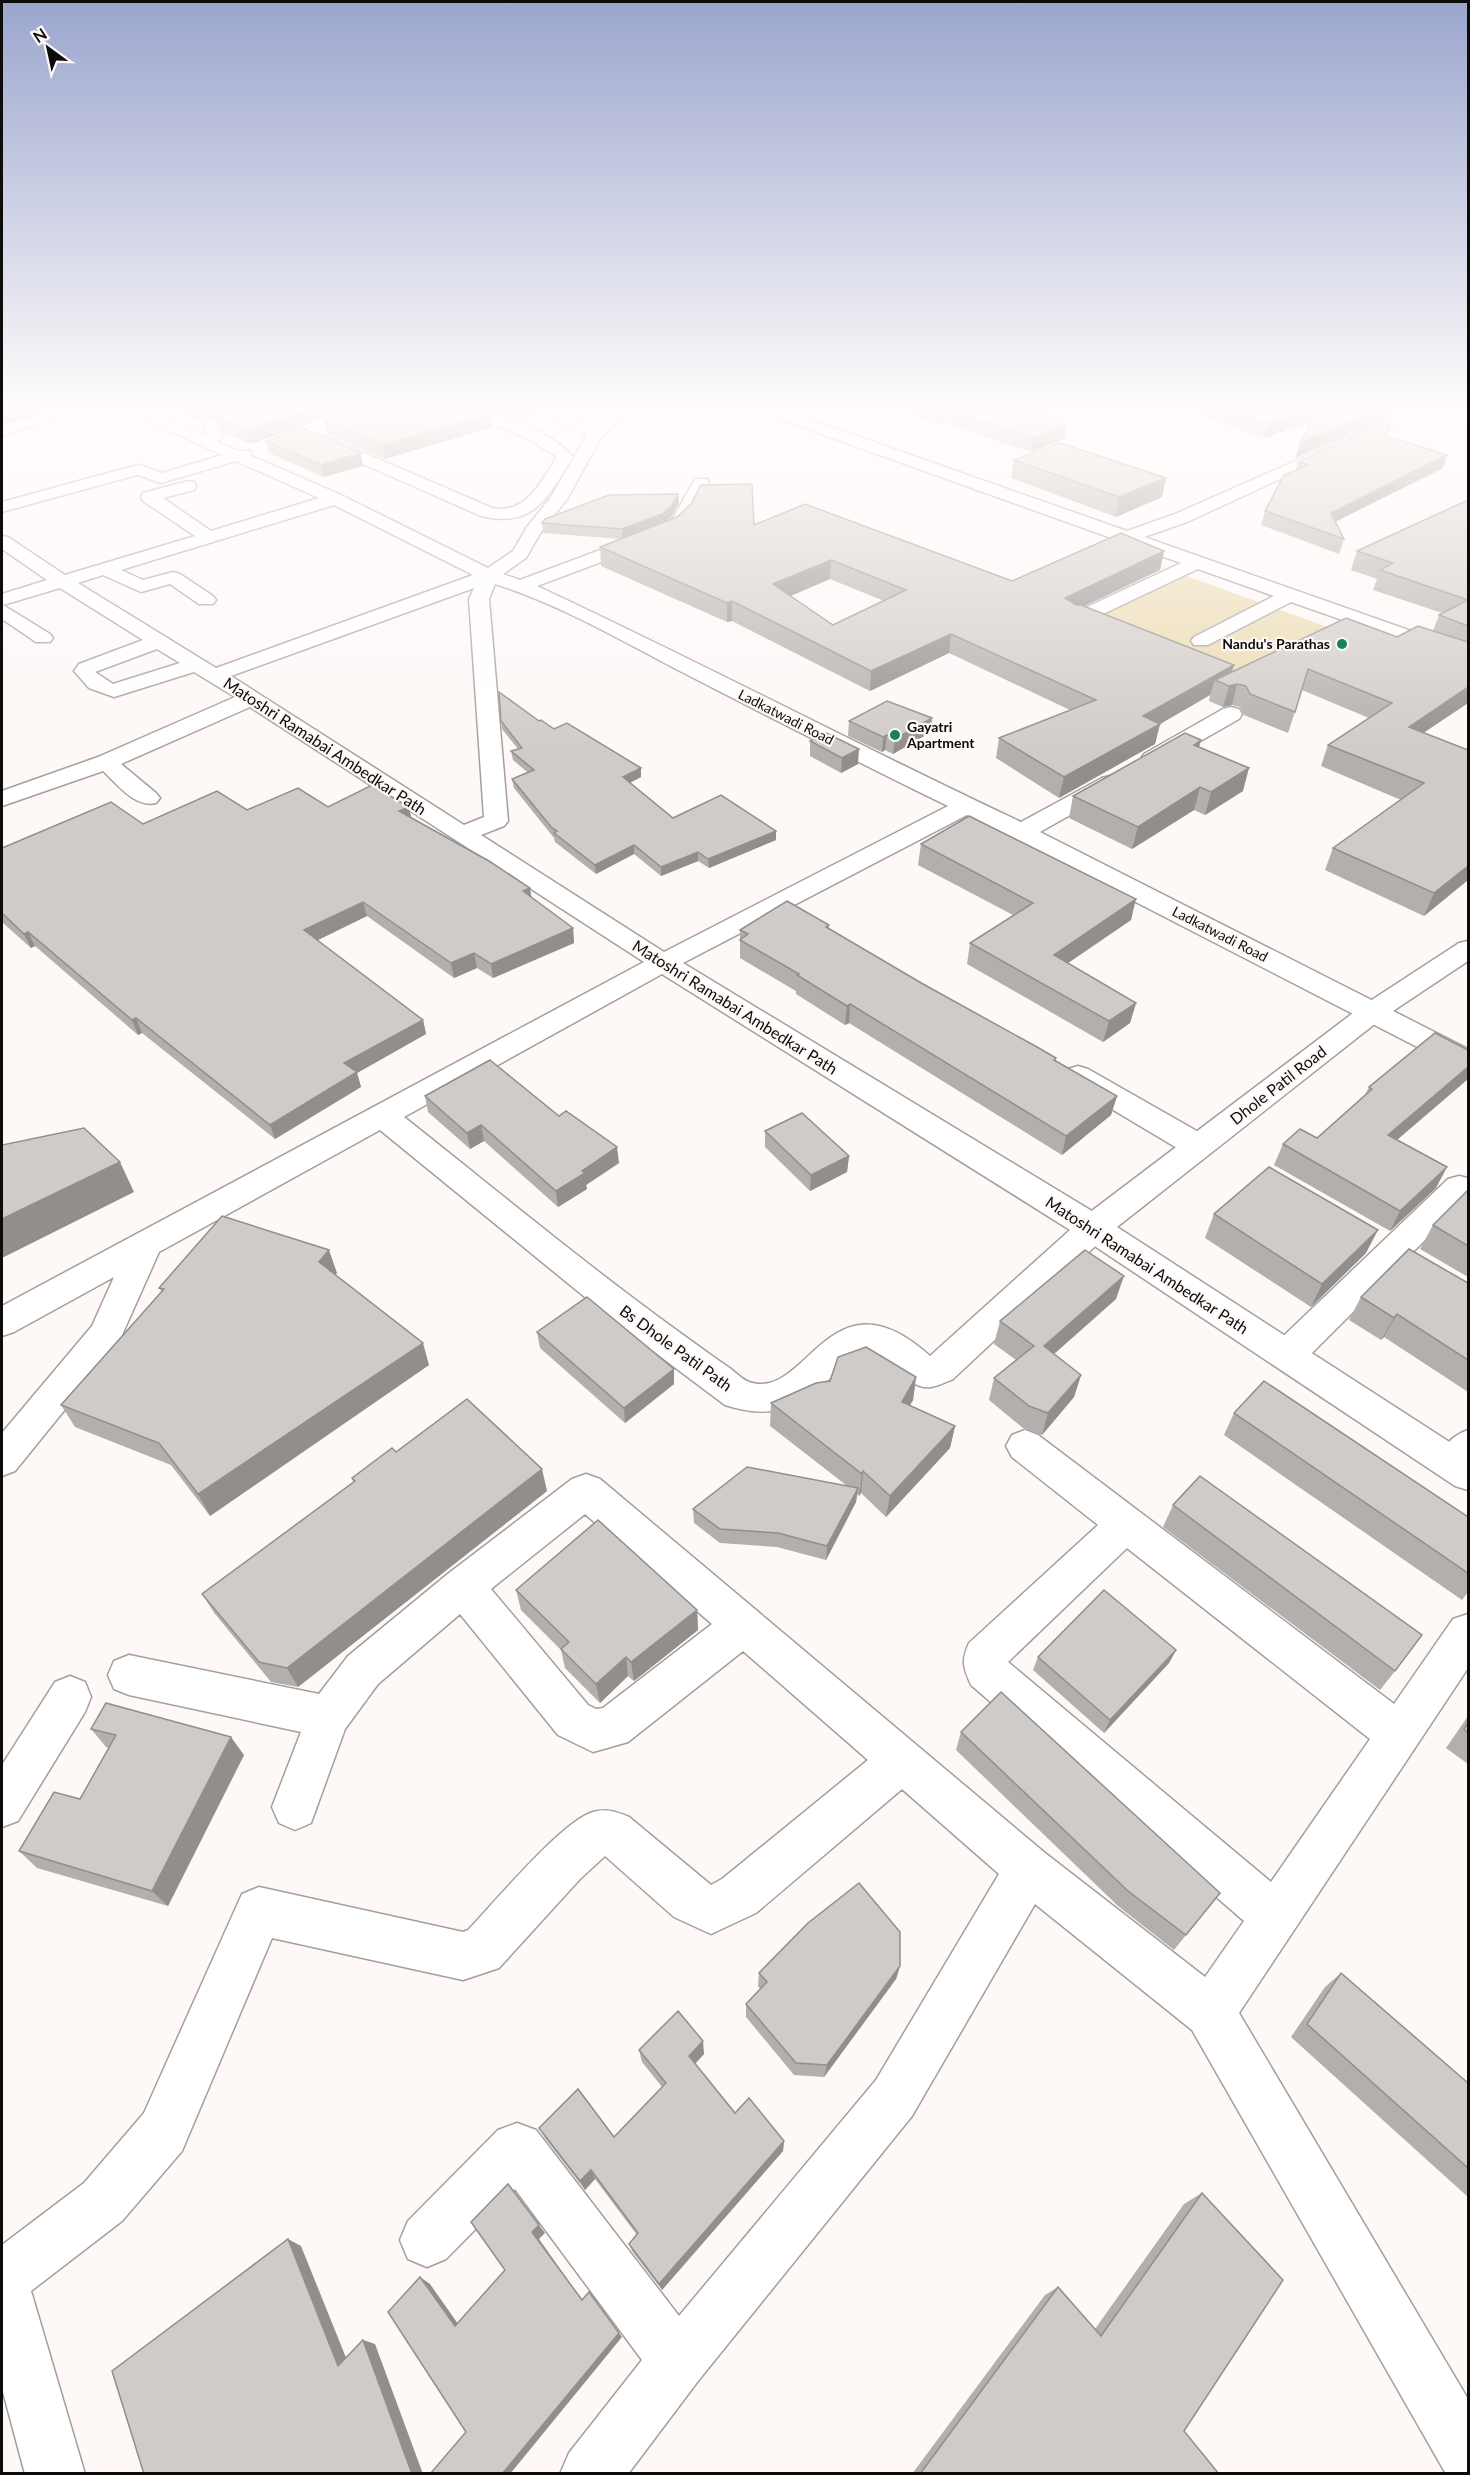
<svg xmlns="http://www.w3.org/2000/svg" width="1470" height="2475" viewBox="0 0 1470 2475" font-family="Lato,sans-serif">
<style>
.green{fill:#ebdaae}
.water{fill:#c78fa8;stroke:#8f6879;stroke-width:1.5}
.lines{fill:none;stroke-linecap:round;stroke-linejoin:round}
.minor-casing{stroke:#a49f9d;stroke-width:3}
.tertiary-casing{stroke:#a49f9d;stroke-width:3}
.minor{fill:#fff;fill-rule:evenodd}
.tertiary{fill:#fff;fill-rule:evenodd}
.wall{fill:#b2afac;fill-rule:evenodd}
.shaded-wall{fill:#918e8c}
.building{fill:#cfcbc8;stroke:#918e8c;stroke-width:1.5;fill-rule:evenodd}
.poi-dot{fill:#1a805b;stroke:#fef8f7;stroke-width:2}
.labels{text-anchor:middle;stroke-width:4.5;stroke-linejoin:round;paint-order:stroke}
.far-poi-label{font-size:14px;font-weight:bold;fill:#0d0c0b;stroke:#fef8f7;text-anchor:end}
.far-street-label{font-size:14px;fill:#0d0c0b;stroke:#fef8f7}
.street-label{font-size:16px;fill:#0d0c0b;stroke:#fef8f7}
</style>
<rect width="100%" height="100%" fill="#fef8f7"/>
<!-- green -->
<path class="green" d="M1184,575L1330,628L1243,678L1095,619Z"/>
<!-- water -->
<path class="water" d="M2,408H57L2,424Z"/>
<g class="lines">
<!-- minor casing -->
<g class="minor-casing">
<g id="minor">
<path d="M61,408H85L83,411L2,436V426Z"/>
<path d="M120,408H141L204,436L207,434L204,428L207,423L187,412L190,408H207L205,411L223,421L220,428L223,436L217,442L238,451H250L251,456L341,495L488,568L513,551L527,527L551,497L587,435L528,408H549L594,427L615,408H631L602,436L567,499L541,532L526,558L503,574L520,580L664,526L673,518L695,479H707L709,483L689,521L676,534L537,586C700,662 859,746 1021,822L1102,778L1110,776L1118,778L1122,783L1118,788L1040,832L1468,1049V1070L1458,1068L967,815L683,963L1105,1219L1109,1228L1105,1237L953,1379C946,1382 938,1386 931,1387C904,1391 889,1347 865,1353C854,1355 844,1366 835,1374C799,1407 775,1421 725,1405L629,1333L380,1130L159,1252L118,1344L15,1471L2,1476V1433L92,1326L114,1277L14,1332L2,1336V1306L644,962L250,707L121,764L156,793L160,798L156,803C135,808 117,784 103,771L2,806V791L98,757L235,697L194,672L114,697L89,688L74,671L79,664L143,640L60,588L3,605L50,634L53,638L50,642H36L2,619V594L47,580L2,549V536L8,537L65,575L195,536L143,501L141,497L143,493L188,481L194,482L196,486L194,490L163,498L211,531L319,498L236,461L161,483L138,475L133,476L2,512V502L126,468L140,465L162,473L222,455ZM334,505L473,575L216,668L78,583L103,575L141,592L170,584L199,604H213L216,600L213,596L180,574L173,572L143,580L121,570ZM495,584C556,603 619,639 676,669C766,715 857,762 948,806L664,952L481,835L504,826L508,821L489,599ZM474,588L469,599L484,817L464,825L231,676ZM157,649L180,663L113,684L95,672ZM662,974L1070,1230L930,1356C829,1265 808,1402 749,1382C743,1380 736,1373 731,1369C713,1357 696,1344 679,1332C585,1264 495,1189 404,1117Z"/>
<path d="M455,408C462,408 471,407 478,409C503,414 559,437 573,457C548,496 535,529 481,516L313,442L311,439L319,434L325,436L492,508C527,514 540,483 557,457L529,439L457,411Z"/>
<path d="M755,408H777L1127,531L1175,514L1415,408H1435L1187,522L1144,537L1468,651V664L1291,602L1208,645H1194L1191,641L1194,637L1274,596L1198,569L1086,622H1072L1069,618L1072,614L1181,563L757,411Z"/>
<path d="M1231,707L1239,709L1242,714L1239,719L1160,764L1152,766L1144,764L1141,759L1144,754L1223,709Z"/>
<path d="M1078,1066L1088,1069L1209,1138L1214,1146L1209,1154L1198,1157L1187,1154L1068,1083L1063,1076L1068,1069Z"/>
<path d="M1459,1176L1468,1178V1197L1300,1365L1287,1369L1274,1365L1269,1355L1274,1345L1448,1179Z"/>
<path d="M1025,1430L1038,1435L1394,1704L1453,1619L1468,1614V1668L1239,2013L1468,2399V2474H1446L1192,2030L1035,1904L912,2116L698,2381L628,2474H560L569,2453L642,2360L515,2189L446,2259L427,2267L408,2259L400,2240L408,2221L498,2130L517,2123L536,2130L679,2316L876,2080L999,1874L902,1789L756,1913L711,1934L674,1917L605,1856L580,1879L499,1968L463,1980L272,1938L182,2151L122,2221L31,2291L85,2474H25L2,2388V2245L84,2183L144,2113L242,1894L259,1887L463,1932L468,1930C494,1903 562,1821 593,1812C606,1808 617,1812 629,1817L711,1885L722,1879L868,1760L743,1651L628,1742L593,1752L558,1735L460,1614L378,1684L345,1729L311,1823L295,1830L279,1823L272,1807L301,1732L129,1695L114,1689L108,1675L114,1661L129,1655L319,1694L348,1656L449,1573L572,1479L586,1474L600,1479L1045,1853L1205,1977L1244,1921L971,1685C963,1667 961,1661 969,1643L1098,1525L1012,1457L1006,1446L1012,1435ZM585,1514L712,1624L603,1708L596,1709L588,1705L491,1589ZM1127,1548L1370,1739L1271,1882L1008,1662Z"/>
<path d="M1468,1430V1473L1453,1480L1440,1475L1434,1464C1442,1448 1451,1436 1468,1430Z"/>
<path d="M70,1676L85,1682L91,1697L85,1712L18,1821L2,1827V1765L55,1682Z"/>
</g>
</g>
<!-- tertiary casing -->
<g class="tertiary-casing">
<path id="tertiary" d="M1468,941V961L1381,1019L1117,1227L1468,1454V1490L1455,1486L1081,1237L1077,1228L1081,1219L1361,1007L1459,943Z"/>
</g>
<!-- minor -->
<use href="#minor" class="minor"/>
<!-- tertiary -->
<use href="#tertiary" class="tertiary"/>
</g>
<!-- wall -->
<g class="wall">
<path d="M177,408H355L250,444L219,430L215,417L208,419L204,423L178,411Z"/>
<path d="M483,408H531L532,415L517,420Z"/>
<path d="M895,408H1046L1066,425L1064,439L1031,452L944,423L939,425Z"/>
<path d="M1193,408H1394L1391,416L1295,458L1311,421L1265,438L1192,413Z"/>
<path d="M491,414L492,427L385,459L326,433L324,420Z"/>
<path d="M1386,436L1447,455L1443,468L1335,522L1344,539L1339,554L1261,525L1265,511L1296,470L1298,462Z"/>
<path d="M266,441L363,466L324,477L269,453Z"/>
<path d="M1014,460L1166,478L1162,497L1116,517L1011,478Z"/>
<path d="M678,494L679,503L671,517L666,521L754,525L1012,581L1164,551L1160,570L1085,606L1232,672L1433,631L1439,615L1442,613L1373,590L1377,579L1351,570L1357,551L1468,500V703L1424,732L1468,880L1424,916L1325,870L1333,848L1401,800L1321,766L1328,745L1369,718L1302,690L1288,733L1244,715L1240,707L1232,705L1223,707L1209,701L1210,695L1160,724L1155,744L1059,798L996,758L999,738L1070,710L949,653L870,691L732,621L727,622L601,566L600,547L620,539L543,533L542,523ZM830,579L884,601L833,625L790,596Z"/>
<path d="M501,721H539L641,768V777L630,783L673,818L776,831V840L709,868L698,861L661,876L634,854L596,874L555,842L554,838L514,788L512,779L527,772L513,760L511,751L518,749L502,729Z"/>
<path d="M849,721L931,732L893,754L885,750L882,752L848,736Z"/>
<path d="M810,741L858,764L841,773L810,756Z"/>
<path d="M1200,747L1243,791L1205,815L1194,810L1132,849L1069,818L1073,796Z"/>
<path d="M328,807L412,818L531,897L573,928L574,943L493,978L477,968L454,978L367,916L317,940L423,1020L426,1034L357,1073L361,1087L275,1139L142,1033L138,1035L35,946L31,948L2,922V848L143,824L247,810Z"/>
<path d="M921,844L1131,920L1068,963L1136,1003L1130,1023L1103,1042L967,964L970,943L1013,915L918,865Z"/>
<path d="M829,925V928L923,984L1056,1058V1061L1117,1096L1111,1115L1062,1155L849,1023L845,1025L796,994V991L740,958V930Z"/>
<path d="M1468,1050V1079L1397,1140L1436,1188L1390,1231L1274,1165L1283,1144L1317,1138L1365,1095L1369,1087Z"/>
<path d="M425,1096L559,1116L619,1163L586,1185L587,1189L558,1207L484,1141L470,1149L428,1112Z"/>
<path d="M765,1131L849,1156L847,1172L810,1191L765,1147Z"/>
<path d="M1468,1190V1277L1420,1249L1433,1225Z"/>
<path d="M1214,1214L1366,1253L1311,1307L1205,1238Z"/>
<path d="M337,1273L335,1275L429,1365L210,1516L171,1465L75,1427L61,1405L162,1292L159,1288Z"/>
<path d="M1468,1283V1392L1384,1337L1381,1340L1349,1320L1361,1297Z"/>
<path d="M1116,1299L1054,1354L1081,1375L1074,1397L1042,1435L1023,1428L989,1400L994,1378L1016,1360L994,1344L1000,1321Z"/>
<path d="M537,1332L674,1384L625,1423L540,1348Z"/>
<path d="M916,1377L913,1400L910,1405L955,1426L950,1448L886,1517L861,1493L859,1496L857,1494L856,1502L826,1560L777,1547L720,1543L694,1523L693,1509L846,1485L770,1426L771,1403Z"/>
<path d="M1234,1413L1468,1517V1592L1462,1600L1224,1435Z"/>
<path d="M396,1452L547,1491L298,1687L271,1682L215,1614L202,1594L353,1482L352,1478Z"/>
<path d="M1173,1505L1395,1671L1380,1690L1163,1527Z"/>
<path d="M516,1590L697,1610L698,1630L634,1681L628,1676L600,1703L565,1668L561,1650L521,1610Z"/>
<path d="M1176,1650L1169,1663L1104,1733L1033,1670L1038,1657Z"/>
<path d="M1468,1716V1764L1446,1748Z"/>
<path d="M91,1729L244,1755L168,1906L37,1868L19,1851L80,1799L109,1748L106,1747Z"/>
<path d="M961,1732L1220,1893L1174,1950L1118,1906L956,1750Z"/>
<path d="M900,1966L896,1979L824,2077L794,2075L746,2017V2004L760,1989L758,1986L759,1973Z"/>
<path d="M1341,1973L1468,2083V2197L1291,2037L1325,1987Z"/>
<path d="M639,2050L704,2054L695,2064L735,2113L784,2141L783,2151L662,2290L632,2251L629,2244L637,2235L595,2179L585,2190L545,2138L539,2128L614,2137L662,2087L642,2062Z"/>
<path d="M1202,2193L1184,2431L1219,2474H912L1045,2295L1058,2287L1095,2329L1184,2204Z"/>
</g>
<!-- shaded-wall -->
<g class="shaded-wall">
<path d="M202,408H245L208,419L204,423L201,410Z"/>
<path d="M313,408H355L250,444L247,431Z"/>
<path d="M516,408H531L532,415L517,420Z"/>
<path d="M1310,408H1318L1315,419L1265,438L1269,423Z"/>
<path d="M1380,408H1394L1391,416L1295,458L1300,443Z"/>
<path d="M946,409L944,423L939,425L940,411Z"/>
<path d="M491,414L492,427L385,459L383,445Z"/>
<path d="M1066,425L1064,439L1031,452L1033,438Z"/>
<path d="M361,453L363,466L324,477L321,465Z"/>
<path d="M1447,455L1443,468L1326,526L1331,513Z"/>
<path d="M1166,478L1162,497L1116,517L1119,497Z"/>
<path d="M678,494L679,503L671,517L663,524L622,539V529Z"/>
<path d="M1164,551L1160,570L1061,617L1065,598Z"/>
<path d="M831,560L830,579L772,604L773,584Z"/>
<path d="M732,601V621L727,622V603Z"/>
<path d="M951,634L949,653L870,691L871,671Z"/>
<path d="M1234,665L1228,685L1215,680L1210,695L1160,724L1155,744L1059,798L1064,777L1143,716Z"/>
<path d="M1237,684L1232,705L1223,707L1229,686Z"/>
<path d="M1468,687V703L1401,748L1409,727Z"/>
<path d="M932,718L931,732L893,754L895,739Z"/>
<path d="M887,735L885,750L882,752L883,737Z"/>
<path d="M1201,740L1195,762L1194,745Z"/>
<path d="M859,749L858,764L841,773L842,758Z"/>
<path d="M641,768V777L623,786V777Z"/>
<path d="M1249,768L1243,791L1205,815L1211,792Z"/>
<path d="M1200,787L1194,810L1132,849L1138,827Z"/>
<path d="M409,807L412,821L399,811Z"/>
<path d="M776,831V840L709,868L708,859Z"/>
<path d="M634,845V854L596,874L595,865Z"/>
<path d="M698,852V861L661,876V867Z"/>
<path d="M1468,866V880L1424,916L1434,893Z"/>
<path d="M530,888L532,902L523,891Z"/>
<path d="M1136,899L1131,920L1049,976L1054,955Z"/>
<path d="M363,902L367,916L308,945L304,930Z"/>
<path d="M573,928L574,943L493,978L491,964Z"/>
<path d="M28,932L35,946L31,948L24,934Z"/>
<path d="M474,953L477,968L454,978L451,963Z"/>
<path d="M1136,1003L1130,1023L1103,1042L1109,1021Z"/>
<path d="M850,1004L849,1023L845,1025L847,1006Z"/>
<path d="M136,1018L142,1033L138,1035L132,1020Z"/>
<path d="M423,1020L426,1034L357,1073L361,1087L275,1139L270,1125L344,1063Z"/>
<path d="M1468,1067V1079L1378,1156L1388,1135Z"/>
<path d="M1117,1096L1111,1115L1062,1155L1066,1136Z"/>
<path d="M481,1125L484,1141L470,1149L467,1133Z"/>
<path d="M617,1147L619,1163L586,1185L587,1189L558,1207L556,1191L582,1171Z"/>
<path d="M849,1156L847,1172L810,1191L811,1175Z"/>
<path d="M120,1162L134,1192L2,1258V1219Z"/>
<path d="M1447,1167L1436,1188L1390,1231L1400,1211Z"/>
<path d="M1378,1230L1366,1253L1311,1307L1322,1284Z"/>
<path d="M329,1250L337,1273L327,1285L319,1262Z"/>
<path d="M1124,1276L1116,1299L1038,1368L1044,1346Z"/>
<path d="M1397,1314L1384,1337L1381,1340L1394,1318Z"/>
<path d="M423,1343L429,1365L210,1516L198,1494Z"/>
<path d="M674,1369V1384L625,1423L624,1408Z"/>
<path d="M1081,1375L1074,1397L1042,1435L1048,1413Z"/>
<path d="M916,1377L913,1400L899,1424L902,1402Z"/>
<path d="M955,1426L950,1448L886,1517L890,1496Z"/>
<path d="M542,1469L547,1491L298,1687L287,1668Z"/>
<path d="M863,1471L861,1493L859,1496L862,1474Z"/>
<path d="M858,1488L856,1502L826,1560L827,1546Z"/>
<path d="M697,1610L698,1630L634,1681L631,1662Z"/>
<path d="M1176,1650L1169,1663L1104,1733L1110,1720Z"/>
<path d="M626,1657L628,1676L600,1703L596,1684Z"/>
<path d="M231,1737L244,1755L168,1906L152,1891Z"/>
<path d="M900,1966L896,1979L824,2077L827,2065Z"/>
<path d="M703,2041L704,2054L691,2068L689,2056Z"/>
<path d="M784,2141L783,2151L662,2290L659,2284Z"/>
<path d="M591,2170L595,2179L585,2190L580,2181Z"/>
<path d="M508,2184L545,2233L539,2239L586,2306L532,2232Z"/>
<path d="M288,2239L301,2246L351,2370L338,2366Z"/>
<path d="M420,2277L430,2284L463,2331L455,2326Z"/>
<path d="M589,2292L622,2337L510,2474H502Z"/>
<path d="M363,2340L375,2344L423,2474H412Z"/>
</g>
<!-- building -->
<g class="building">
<path d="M244,408H313L247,431L215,417Z"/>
<path d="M357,408H477L491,414L383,445L324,420Z"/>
<path d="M933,408H1046L1066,425L1033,438L946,409L940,411Z"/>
<path d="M1225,408H1310L1269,423Z"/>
<path d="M1318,408H1380L1300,443Z"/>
<path d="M1390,420L1386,436L1447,455L1331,513L1344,539L1265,511L1284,475L1309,465L1298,462Z"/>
<path d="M303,428L361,453L321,465L266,441Z"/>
<path d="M1060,443L1166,478L1119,497L1014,460Z"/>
<path d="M752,484L754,525L805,504L1012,581L1121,533L1164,551L1065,598L1076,605H1081L1234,665L1143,716L1160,724L1064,777L999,738L1096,700L951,634L871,671L732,601L727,603L600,547L677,517L691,504L701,485ZM831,560L906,590L833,625L773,584Z"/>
<path d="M678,494L671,507L662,514L622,529L542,523L545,519L609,495Z"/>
<path d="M1468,500V626L1439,615L1468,600L1380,570L1393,563L1357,551Z"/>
<path d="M1346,618L1397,637L1418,626L1468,642V687L1409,727L1468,750V866L1434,893L1333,848L1424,783L1328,745L1392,703L1308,669L1295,712L1250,694L1246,686L1237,684L1229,686L1215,680Z"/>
<path d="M499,692L539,721L541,720L554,729L567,723L641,768L623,777L673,818L721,795L776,831L708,859L698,852L661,867L634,845L595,865L554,833L557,831L552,828L512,779L534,770L511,751L522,748L501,721Z"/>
<path d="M887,701L932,718L895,739L887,735L883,737L849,721Z"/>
<path d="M826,733L859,749L842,758L810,741Z"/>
<path d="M1185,733L1201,740L1194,745L1249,768L1211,792L1200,787L1138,827L1073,796Z"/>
<path d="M372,785L409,807L399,811L489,861L530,888L523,891L573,928L491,964L474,953L451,963L363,902L304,930L423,1020L344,1063L357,1072L270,1125L136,1018L132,1020L28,932L24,934L2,913V848L111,802L143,824L217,791L247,810L298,788L328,807Z"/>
<path d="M969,816L1136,899L1054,955L1136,1003L1109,1021L970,943L1033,903L921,844Z"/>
<path d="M787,901L829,925L826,927L923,984L1037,1047L1056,1058L1054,1060L1117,1096L1066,1136L850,1004L847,1006L797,975L799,974L740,940L748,934L740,930Z"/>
<path d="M1435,1033L1468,1050V1067L1388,1135L1447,1167L1400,1211L1283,1144L1300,1129L1317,1138L1372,1089L1369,1087Z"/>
<path d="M490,1060L559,1116L566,1111L617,1147L582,1171L585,1173L556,1191L481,1125L467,1133L425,1096Z"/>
<path d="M802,1113L849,1156L811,1175L765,1131Z"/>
<path d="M84,1128L120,1162L2,1219V1145Z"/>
<path d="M1269,1167L1378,1230L1322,1284L1214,1214Z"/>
<path d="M1468,1190V1246L1433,1225Z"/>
<path d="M222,1216L329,1250L319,1262L423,1343L198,1494L159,1443L61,1405L164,1289L159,1288Z"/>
<path d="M1409,1249L1468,1283V1360L1397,1314L1394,1318L1361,1297Z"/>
<path d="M1085,1250L1124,1276L1044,1346L1081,1375L1048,1413L1029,1406L994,1378L1034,1346L1000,1321Z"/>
<path d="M587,1297L674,1369L624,1408L537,1332Z"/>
<path d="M866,1347L916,1377L902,1402L955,1426L890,1496L863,1471L862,1474L771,1403L816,1383L830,1381L838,1357Z"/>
<path d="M1264,1381L1468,1517V1573L1234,1413Z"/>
<path d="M467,1399L542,1469L287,1668L259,1662L202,1594L355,1481L352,1478L392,1448L396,1452Z"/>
<path d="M747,1467L858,1488L827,1546L778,1533L720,1529L693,1509Z"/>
<path d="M1200,1476L1422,1635L1395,1671L1173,1505Z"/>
<path d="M598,1520L697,1610L631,1662L626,1657L596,1684L561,1649L569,1642L516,1590Z"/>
<path d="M1104,1590L1176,1650L1110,1720L1038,1657Z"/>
<path d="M1001,1692L1220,1893L1186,1935L1128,1891L961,1732Z"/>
<path d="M106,1703L231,1737L152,1891L19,1851L54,1792L80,1799L116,1735L91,1729Z"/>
<path d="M1468,1723V1733L1464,1729Z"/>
<path d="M859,1883L900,1932V1966L827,2065L796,2063L746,2004L767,1982L759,1973L808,1923Z"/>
<path d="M1341,1973L1468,2083V2168L1307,2024Z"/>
<path d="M678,2011L703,2041L689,2056L735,2113L749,2098L784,2141L659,2284L629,2244L638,2233L591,2170L580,2181L539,2128L578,2089L614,2137L666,2083L639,2050Z"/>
<path d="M508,2184L539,2225L532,2232L582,2300L589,2292L619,2333L502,2474H430L466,2432L388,2312L420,2277L455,2326L505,2270L471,2222Z"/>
<path d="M1202,2193L1283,2280L1184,2431L1219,2474H920L1058,2287L1101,2336Z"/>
<path d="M288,2239L338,2366L363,2340L412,2474H144L112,2371Z"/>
</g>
<!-- sky -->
<linearGradient id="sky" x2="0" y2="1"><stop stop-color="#9ba5ce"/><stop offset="0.54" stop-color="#fffcfb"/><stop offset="1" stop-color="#fffcfb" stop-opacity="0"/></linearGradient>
<rect width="1470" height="755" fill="url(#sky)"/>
<!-- markers -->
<g class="poi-dot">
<circle cx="1342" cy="644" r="6"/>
<circle cx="895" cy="735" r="6"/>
</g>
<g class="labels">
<!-- far-poi labels -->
<g class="far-poi-label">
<text x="1330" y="649">Nandu's Parathas</text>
<text x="907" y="732" text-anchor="start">Gayatri<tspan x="907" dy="16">Apartment</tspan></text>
</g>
<!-- far-street labels -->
<g class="far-street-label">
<text transform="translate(786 717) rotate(27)" y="5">Ladkatwadi Road</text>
<text transform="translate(1220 934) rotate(27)" y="5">Ladkatwadi Road</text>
</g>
<!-- street labels -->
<g class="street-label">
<text transform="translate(325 746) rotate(33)" y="6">Matoshri Ramabai Ambedkar Path</text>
<text transform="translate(735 1007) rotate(32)" y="6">Matoshri Ramabai Ambedkar Path</text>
<text transform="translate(1278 1085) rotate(-38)" y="6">Dhole Patil Road</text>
<text transform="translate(1147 1265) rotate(33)" y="6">Matoshri Ramabai Ambedkar Path</text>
<text transform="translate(676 1348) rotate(36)" y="6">Bs Dhole Patil Path</text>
</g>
</g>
<!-- border -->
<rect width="1470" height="2475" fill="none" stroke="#0d0c0b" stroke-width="6"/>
<!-- north arrow -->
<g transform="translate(48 48) rotate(327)" stroke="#fef8f7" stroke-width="4.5" paint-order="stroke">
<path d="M0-4.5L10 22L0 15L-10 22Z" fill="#0d0c0b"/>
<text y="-9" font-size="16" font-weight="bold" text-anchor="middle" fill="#0d0c0b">N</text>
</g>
</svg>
